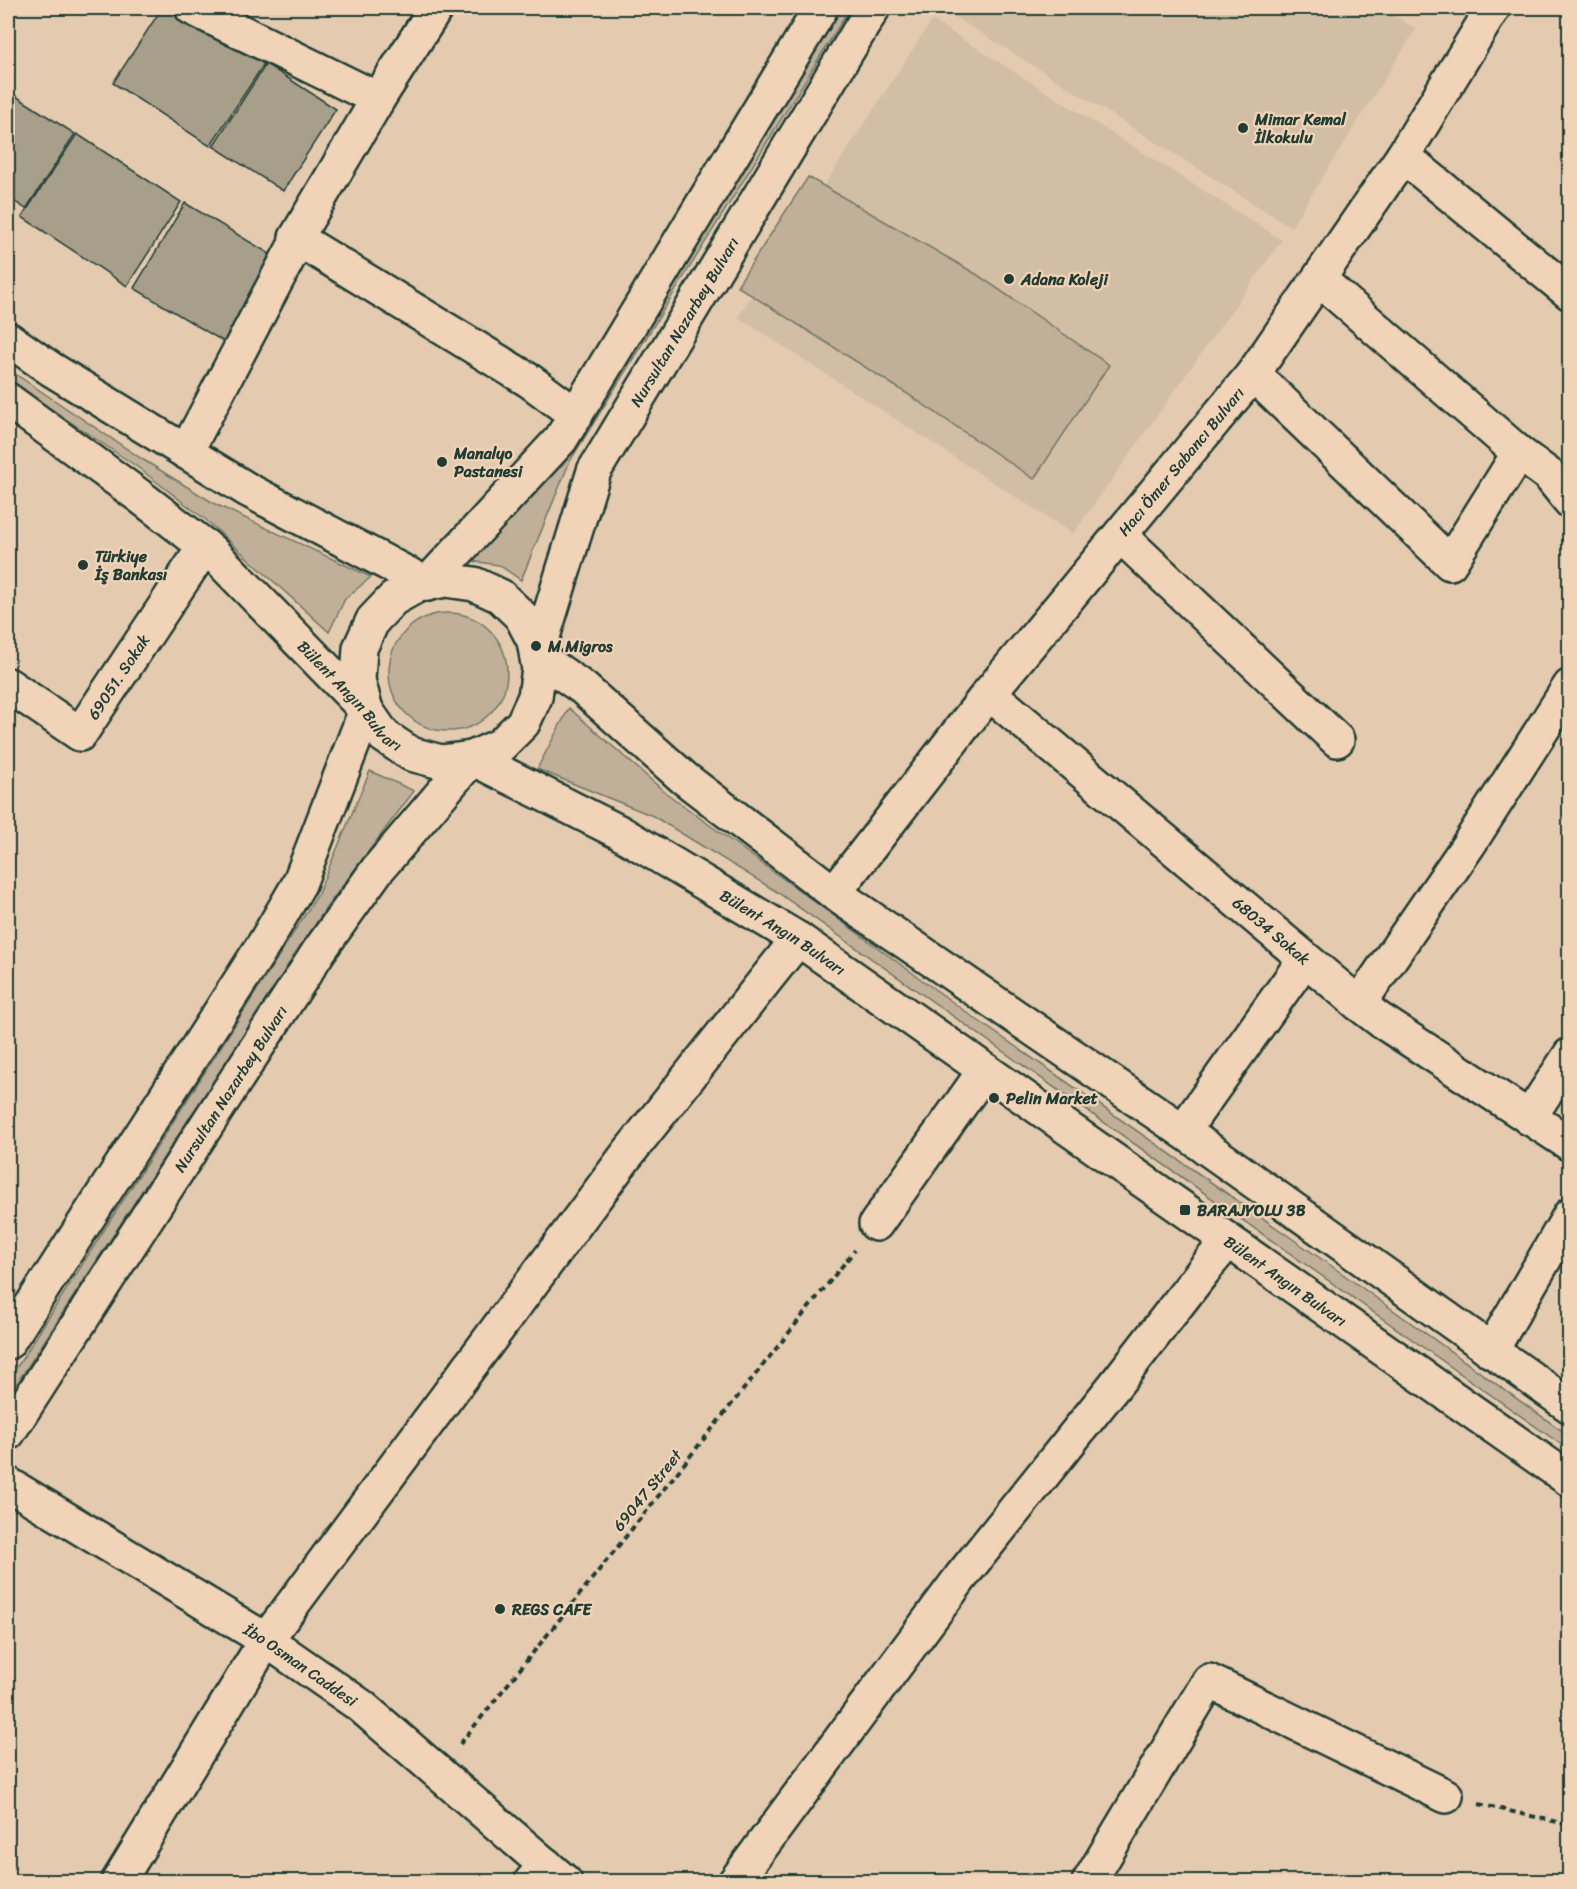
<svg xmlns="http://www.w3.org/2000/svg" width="1577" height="1889" viewBox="0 0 1577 1889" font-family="Sriracha,sans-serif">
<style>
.built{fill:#d2bea4}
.green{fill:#c0b099;stroke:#707666;stroke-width:1.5}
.building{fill:#a79f89;stroke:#1f3d34;stroke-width:1.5}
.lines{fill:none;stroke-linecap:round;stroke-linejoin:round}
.minor-casing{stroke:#1f3d34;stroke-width:38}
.tertiary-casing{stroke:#1f3d34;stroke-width:38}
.secondary-casing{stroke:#1f3d34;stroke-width:38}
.path{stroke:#1f3d34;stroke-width:4;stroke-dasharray:6 4.5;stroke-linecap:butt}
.minor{stroke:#f1d4b7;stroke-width:33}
.tertiary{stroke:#f1d4b7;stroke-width:33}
.secondary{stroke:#f1d4b7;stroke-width:33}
.poi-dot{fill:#1f3d34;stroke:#f1d4b7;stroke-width:2}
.labels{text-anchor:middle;stroke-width:4.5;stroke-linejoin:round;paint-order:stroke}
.poi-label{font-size:16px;font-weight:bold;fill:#1f3d34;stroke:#f1d4b7;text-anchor:start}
.street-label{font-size:16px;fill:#1f3d34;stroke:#f1d4b7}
</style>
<rect width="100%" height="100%" fill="#e4cbaf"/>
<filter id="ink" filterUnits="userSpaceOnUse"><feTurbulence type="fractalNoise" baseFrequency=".0167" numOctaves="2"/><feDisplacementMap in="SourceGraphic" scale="12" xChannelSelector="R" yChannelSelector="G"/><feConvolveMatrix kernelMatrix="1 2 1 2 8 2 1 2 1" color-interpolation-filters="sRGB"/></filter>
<g filter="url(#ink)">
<!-- built -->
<g class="built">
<path d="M941,8H1382L1416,29L1291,227Z"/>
<path d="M932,20L1282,240L1073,534L738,317Z"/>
</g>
<!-- green -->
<g class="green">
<path d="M841,8H850L570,461L521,580L499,565L471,561L564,457L650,321Z"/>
<path d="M808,177L976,274L1109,365L1034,479L906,393L737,286Z"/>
<path d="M8,369L142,459L215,504L371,577L345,599L329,632L206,520L136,466L8,380Z"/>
<circle cx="448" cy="672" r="59"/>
<path d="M569,708L666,793L782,878L973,1017L1333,1267L1569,1436V1450L774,890L653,816L537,769Z"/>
<path d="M370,771L414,791L328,905L8,1397V1381L317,896Z"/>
</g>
<!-- building -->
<g class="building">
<path d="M162,8H176L264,64L210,146L113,83Z"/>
<path d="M266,64L336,109L283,191L213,146Z"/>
<path d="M8,91L75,134L26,209L8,197Z"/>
<path d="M77,134L181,202L127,286L22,217Z"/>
<path d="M185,203L275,257L224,342L134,288Z"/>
</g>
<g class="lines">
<!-- minor casing -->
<g class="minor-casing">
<g id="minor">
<path d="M192,8L378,99"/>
<path d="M1403,156L1570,293"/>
<path d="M296,238L530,381L576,415"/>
<path d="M1320,280L1519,453L1549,475L1570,501"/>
<path d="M1253,374L1450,563L1519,453"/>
<path d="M186,452L295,245L296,238L378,99L436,8"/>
<path d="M1121,536L1337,740"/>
<path id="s1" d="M8,685L80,734L205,546"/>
<path id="s2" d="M989,693L1359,1004L1380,1020L1570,1144"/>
<path id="s3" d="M834,893L989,693L1253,374L1403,156L1493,8"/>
<path d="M1359,1004L1469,844L1570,686"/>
<path d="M1529,1118L1570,1055"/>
<path d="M1183,1131L1305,959"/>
<path d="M876,1224L985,1070"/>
<path d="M1491,1351L1570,1215"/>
<path d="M266,1640L626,1156L798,939"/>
<path d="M531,1882L546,1865"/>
<path d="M735,1882L961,1577L1115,1385L1211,1261L1228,1241"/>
<path d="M1089,1882L1209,1681L1446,1796"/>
</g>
</g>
<!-- tertiary casing -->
<g class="tertiary-casing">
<path id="tertiary" d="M118,1882L266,1640"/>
</g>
<!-- secondary casing -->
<g class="secondary-casing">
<g id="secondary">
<path d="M8,339L51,369L248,490L427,584"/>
<path id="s4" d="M8,400L138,495L211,551L366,710L384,736L411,754L441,762L472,758L619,832L798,939L1570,1480"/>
<path d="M427,584L561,439L821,8"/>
<path d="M537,656L583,688L684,778L834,893L1183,1131L1570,1406"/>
<path id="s5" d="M537,656L594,471L873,8"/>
<path d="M8,1342L264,944L299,884L366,710"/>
<path id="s6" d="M8,1433L319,951L377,870L472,758L501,745L523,723L535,697L539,669L534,641L521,616L500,596L474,584L446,580L418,585L393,599L373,620L360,648L358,680L366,710"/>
<path id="s7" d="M8,1484L266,1640L361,1706L565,1882"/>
</g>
</g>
<!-- path -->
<g class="path">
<path d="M460,1744L855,1250"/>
<path d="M1479,1804L1570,1825"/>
</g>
<!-- minor -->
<use href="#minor" class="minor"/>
<!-- tertiary -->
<use href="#tertiary" class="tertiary"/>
<!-- secondary -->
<use href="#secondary" class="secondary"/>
</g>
</g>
<!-- markers -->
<g class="poi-dot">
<circle cx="1243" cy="128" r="6"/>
<circle cx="1009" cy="279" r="6"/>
<circle cx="442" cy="462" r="6"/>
<circle cx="83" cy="565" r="6"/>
<circle cx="536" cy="646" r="6"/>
<circle cx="994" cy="1098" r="6"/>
<rect x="1179" y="1204" width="12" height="12" rx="3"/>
<circle cx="500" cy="1609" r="6"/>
</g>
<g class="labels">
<!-- poi labels -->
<g class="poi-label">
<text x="1255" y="125">Mimar Kemal<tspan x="1255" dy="18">İlkokulu</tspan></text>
<text x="1021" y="285">Adana Koleji</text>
<text x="454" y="459">Manalyo<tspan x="454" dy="18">Pastanesi</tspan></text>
<text x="95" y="562">Türkiye<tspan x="95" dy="18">İş Bankası</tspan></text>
<text x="548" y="652">M Migros</text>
<text x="1006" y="1104">Pelin Market</text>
<text x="1197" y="1216">BARAJYOLU 3B</text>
<text x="512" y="1615">REGS CAFE</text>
</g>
<!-- street labels -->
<g class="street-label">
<text dy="6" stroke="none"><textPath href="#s5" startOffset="368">Nursultan Nazarbey Bulvarı</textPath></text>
<text dy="6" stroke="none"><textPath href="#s3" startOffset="554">Hacı Ömer Sabancı Bulvarı</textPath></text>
<text dy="6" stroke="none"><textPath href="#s1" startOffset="156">69051. Sokak</textPath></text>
<text dy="6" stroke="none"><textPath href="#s4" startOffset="454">Bülent Angın Bulvarı</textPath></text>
<text dy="6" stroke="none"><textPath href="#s2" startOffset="369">68034 Sokak</textPath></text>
<text dy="6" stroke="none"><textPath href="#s4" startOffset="958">Bülent Angın Bulvarı</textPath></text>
<text dy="6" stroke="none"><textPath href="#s6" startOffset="410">Nursultan Nazarbey Bulvarı</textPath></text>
<text dy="6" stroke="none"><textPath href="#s4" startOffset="1570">Bülent Angın Bulvarı</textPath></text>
<text transform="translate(647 1490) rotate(-51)" y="6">69047 Street</text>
<text dy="6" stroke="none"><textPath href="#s7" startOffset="344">İbo Osman Caddesi</textPath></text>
</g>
</g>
<!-- margin -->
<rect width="1577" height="1889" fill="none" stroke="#f1d4b7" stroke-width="30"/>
<rect x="15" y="15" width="1547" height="1859" fill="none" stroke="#1f3d34" stroke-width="2" filter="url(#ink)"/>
</svg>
